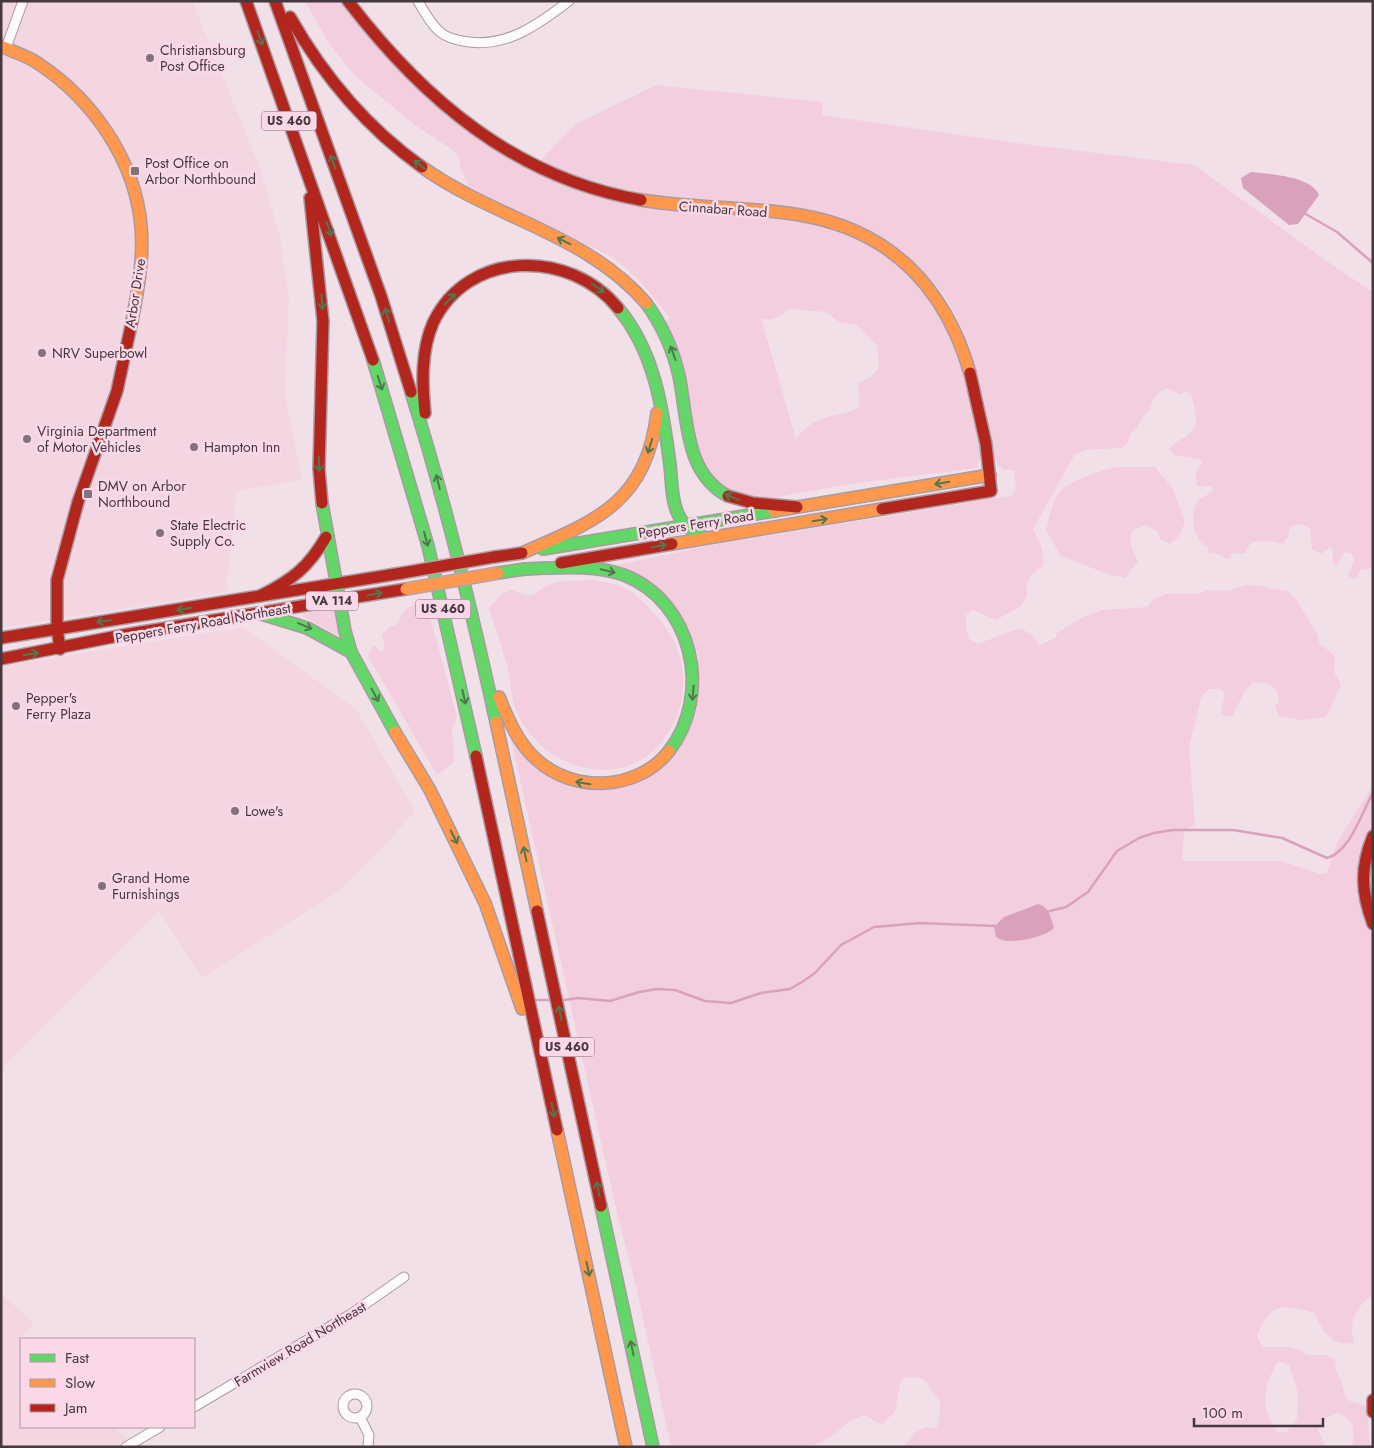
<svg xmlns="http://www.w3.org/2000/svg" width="1374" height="1448" viewBox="0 0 1374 1448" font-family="Jost,sans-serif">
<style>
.built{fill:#f4d6e3}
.green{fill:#f3cede;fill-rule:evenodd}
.water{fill:#daa1bc}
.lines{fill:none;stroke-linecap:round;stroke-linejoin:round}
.stream{stroke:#daa1bc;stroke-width:2.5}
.street-casing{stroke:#a99ba1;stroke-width:11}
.fast-casing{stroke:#a99ba1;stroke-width:14}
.slow-casing{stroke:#a99ba1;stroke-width:14}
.jam-casing{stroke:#a99ba1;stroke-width:14}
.street{stroke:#fdfafc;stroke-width:9}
.fast{stroke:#63d668;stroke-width:11}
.slow{stroke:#ff974d;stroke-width:11}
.jam{stroke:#b3261e;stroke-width:11}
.slow-bridge-casing{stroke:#b8a1ac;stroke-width:14;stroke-linecap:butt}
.jam-bridge-casing{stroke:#b8a1ac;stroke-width:14;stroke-linecap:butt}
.slow-bridge{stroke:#ff974d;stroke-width:11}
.jam-bridge{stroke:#b3261e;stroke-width:11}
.oneway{stroke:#51774f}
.poi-dot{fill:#82737a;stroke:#fad8e7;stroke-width:2}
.labels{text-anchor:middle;stroke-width:5;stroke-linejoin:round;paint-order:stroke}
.shield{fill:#fad8e7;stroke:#7b6871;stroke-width:1}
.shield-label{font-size:12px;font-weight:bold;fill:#45383e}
.poi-label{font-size:14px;fill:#45383e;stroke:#fad8e7;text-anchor:start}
.street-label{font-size:14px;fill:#45383e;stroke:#fad8e7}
</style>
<rect width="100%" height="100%" fill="#f2e0e8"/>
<!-- built -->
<g class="built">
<path d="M1,1H192L260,168L279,233L289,295L285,394L302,480L237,491L227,583L228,592L1,628Z"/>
<path d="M243,627L356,709L415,811L379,852L339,891L202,978L159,911L1,1069V666Z"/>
<path d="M1,1294L34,1323L20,1339L21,1427H114L129,1441L117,1447H1Z"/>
</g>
<!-- green -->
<g class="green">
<path d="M305,1H342C419,109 510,179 641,206C727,224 811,204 888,254C905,264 920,284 932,299C964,339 966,396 980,443L981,455L977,468L849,484L773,498L742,495L715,480L700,458L666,320L670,318L641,282L614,258L469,187L460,168V159L453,150L415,125L354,75L328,42ZM790,309L826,312L839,322L857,325L877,346L879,367L871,377L860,382L858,388L860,405C851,415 837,413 824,418C812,422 804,429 796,439L761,318C773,323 780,315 790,309Z"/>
<path d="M656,85L823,102L822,115L1015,143L1194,165L1331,264L1373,292V568L1360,570L1358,576L1354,580L1348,576L1355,559L1351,553L1344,552L1338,564H1334L1332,560L1333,550L1330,547L1321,554L1312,549L1310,529L1301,524L1290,527L1288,537L1283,544L1272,541L1251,542L1245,553L1231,554L1230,558L1226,559L1220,554L1209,553L1207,546C1192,541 1189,511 1199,500C1203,496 1209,494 1213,491L1212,486H1197L1196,472L1203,462L1200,459L1174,455L1170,450C1173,443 1178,441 1185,437C1203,426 1194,408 1191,393L1185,392L1180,395L1167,388C1156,393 1152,399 1150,410C1140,417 1140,427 1130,434L1129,441L1122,448L1085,450L1075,454L1033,529C1040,542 1045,552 1043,566L1031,575L1026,586L1027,596L1021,606L996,620L973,610L966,615V629L969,639L977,644C993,639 1006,631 1023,629L1034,638L1039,645L1056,638V634L1081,618L1102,610L1148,607L1154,599L1165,594H1196L1209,590L1227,591L1247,585L1264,586L1269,589L1286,590L1295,598L1318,635L1319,643L1335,656L1334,672L1341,685L1326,717L1301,720L1279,716L1275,706L1279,701C1278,685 1267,682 1253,682L1245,691L1232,716L1227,717L1221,713L1225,693L1220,689H1210L1202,695L1189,747L1195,824L1184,832L1182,861H1281L1321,874L1327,873L1337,843L1373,785V828L1367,837L1366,920L1373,939V1295C1361,1302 1351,1316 1352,1331C1352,1336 1355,1337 1353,1343C1330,1347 1323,1330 1314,1313C1282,1304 1270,1302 1257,1336L1262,1347H1287L1300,1350L1307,1355H1326L1336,1361L1335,1369C1342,1377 1342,1389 1347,1400L1367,1406L1370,1447H1351L1353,1444C1353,1426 1356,1421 1337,1413L1323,1419L1318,1431L1326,1447H904L916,1432L924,1428H936L939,1421L940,1400L931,1391L927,1383C919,1376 910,1375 901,1380L895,1411L882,1425L865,1415L848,1422L835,1434L811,1447H671L636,1286L617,1213L509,730L518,743L590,786L674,753L699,658L688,627L613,566L707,546L1009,496L1013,495L1016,485L1014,470H1003L996,463C979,412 977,359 953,311C944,293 929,278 915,264C848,197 771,210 685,200C635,194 587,181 540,161L576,124ZM1278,1361L1289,1365L1298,1393L1297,1420L1286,1432L1278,1433C1259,1408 1263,1387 1278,1361Z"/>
<path d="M1116,467H1155L1173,489L1185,522L1179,536L1170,544L1160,539L1158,532L1145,525L1133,530C1128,542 1132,550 1138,561L1125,578L1110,575L1061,556L1046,530C1049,517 1052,504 1059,493C1067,481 1103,470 1116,467Z"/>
<path d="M590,580C627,584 634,590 659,619C722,691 652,806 561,759C543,750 529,735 519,717C511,701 511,683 507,666C502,646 495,627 489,608L503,593L512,590C540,602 531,590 554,583C565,580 578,581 590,580Z"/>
<path d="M417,603L428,609L457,717L452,728L454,762L437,775L368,656L374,645L380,652L385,649L382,635L388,628L396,625L405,610Z"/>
<path d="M324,607L333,608L341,637L302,616L303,614Z"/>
</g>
<!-- water -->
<g class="water">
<path d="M1251,172C1268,174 1312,176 1319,195L1298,224L1289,225L1243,188L1241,178Z"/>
<path d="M1038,904C1050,907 1050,917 1054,927L1052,930C1040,938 1007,946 996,937L994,927L1004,917Z"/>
</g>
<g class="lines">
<!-- stream -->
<g class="stream">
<path d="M1304,213L1337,232L1373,263"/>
<path d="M1046,912L1066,907L1088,892L1117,851L1139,838L1154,833L1173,830H1233L1282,838L1327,858C1351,851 1361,813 1373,793"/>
<path d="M536,1000H551"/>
<path d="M564,1000L578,998L610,1001L639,992L657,989L675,990L705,1001L731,1003L761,993L790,989L802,982L815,973L841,945L874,927L920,923L995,926"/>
</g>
<!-- street casing -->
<g class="street-casing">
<g id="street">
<path d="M418,1C424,12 431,24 440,32C447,38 460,41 469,42C508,47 539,24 569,1"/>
<path d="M6,48L23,1"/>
<circle cx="355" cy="1406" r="12"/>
<path d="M194,1407L351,1314L404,1277"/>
<path d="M360,1417L369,1435L368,1447"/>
<path d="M126,1447L160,1427"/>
</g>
</g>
<!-- fast casing -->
<g class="fast-casing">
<g id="fast">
<path d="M646,303C662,325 673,349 679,376C688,418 684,473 728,496"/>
<path d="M618,308C655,352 663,410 670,465C672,481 671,499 678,514C683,526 694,533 706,538"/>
<path d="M373,360L428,546L476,756"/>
<path d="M411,392C445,500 472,611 496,722"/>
<path d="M322,503L345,631L351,652L395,732"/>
<path d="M543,549L774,511"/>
<path d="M525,569C557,568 593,564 624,575C693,602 713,694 669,751"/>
<path d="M498,573L525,569"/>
<path d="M258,613L307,628L351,652"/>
<path d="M601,1206L653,1447"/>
</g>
</g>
<!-- slow casing -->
<g class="slow-casing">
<g id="slow">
<path d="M1,46C13,52 28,56 39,64C93,100 135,160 141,226C144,258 138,290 132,321"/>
<path d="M422,167C495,219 587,234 646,303"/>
<path d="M641,200C694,209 748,206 800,215C890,230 945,287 970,373"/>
<path d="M774,511L990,475"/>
<path d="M672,544L882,509"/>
<path d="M522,553C596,521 646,503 657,413"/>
<path d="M499,697C508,719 518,743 536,759C573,794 638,791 669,751"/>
<path d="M496,722L537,911"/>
<path d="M395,732L430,790L485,903L522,1009"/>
<path d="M557,1130L626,1447"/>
</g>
</g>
<!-- jam casing -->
<g class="jam-casing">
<g id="jam">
<path d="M246,1L373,360"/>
<path d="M275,1L381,296L411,392"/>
<path d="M348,1C423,99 515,178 641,200"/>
<path d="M290,17C324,77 366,127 422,167"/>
<path d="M310,198L323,321L319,469L322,503"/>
<path d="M425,413C422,383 421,351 433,323C468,249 570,249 618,308"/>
<path d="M728,496L753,503L797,507"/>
<path d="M882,509L991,491L986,444L970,373"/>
<path d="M494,557L522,553"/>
<path d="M561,563L672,544"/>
<path d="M260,596C292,580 308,568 326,537"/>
<path d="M1,638L402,573"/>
<path d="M60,649L57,628V580L78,502L117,391L132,321"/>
<path d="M1,659L123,635L406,589"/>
<path d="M476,756L557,1130"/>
<path d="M1373,836C1360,868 1361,892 1373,924"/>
<path d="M537,911L601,1206"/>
<path d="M1373,1400V1412"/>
</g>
</g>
<!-- street -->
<use href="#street" class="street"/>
<!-- fast -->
<use href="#fast" class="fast"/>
<!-- slow -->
<use href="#slow" class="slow"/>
<!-- jam -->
<use href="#jam" class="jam"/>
<!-- slow-bridge casing -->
<g class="slow-bridge-casing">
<path id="slow-bridge" d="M406,589L498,573"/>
</g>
<!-- jam-bridge casing -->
<g class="jam-bridge-casing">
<path id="jam-bridge" d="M402,573L494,557"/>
</g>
<!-- slow-bridge -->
<use href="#slow-bridge" class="slow-bridge"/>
<!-- jam-bridge -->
<use href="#jam-bridge" class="jam-bridge"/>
</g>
<!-- one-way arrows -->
<defs><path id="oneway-shaft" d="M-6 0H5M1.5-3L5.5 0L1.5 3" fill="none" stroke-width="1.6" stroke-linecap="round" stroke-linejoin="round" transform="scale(1.25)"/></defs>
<g class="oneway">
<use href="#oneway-shaft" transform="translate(260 38) rotate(70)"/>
<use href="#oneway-shaft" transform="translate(333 162) rotate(-110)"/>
<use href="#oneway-shaft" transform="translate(420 165) rotate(-143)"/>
<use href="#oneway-shaft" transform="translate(329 229) rotate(70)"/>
<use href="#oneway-shaft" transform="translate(564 241) rotate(-154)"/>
<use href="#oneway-shaft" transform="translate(598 288) rotate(36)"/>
<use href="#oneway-shaft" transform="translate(450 299) rotate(-47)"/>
<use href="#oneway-shaft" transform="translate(322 302) rotate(86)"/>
<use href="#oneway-shaft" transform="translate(387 315) rotate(-108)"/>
<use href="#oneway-shaft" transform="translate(673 353) rotate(-110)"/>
<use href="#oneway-shaft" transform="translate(380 383) rotate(72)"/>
<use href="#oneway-shaft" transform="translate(650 446) rotate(107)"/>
<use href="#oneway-shaft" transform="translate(319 464) rotate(89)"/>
<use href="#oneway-shaft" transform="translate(438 482) rotate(-104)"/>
<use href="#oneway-shaft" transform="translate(942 483) rotate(171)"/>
<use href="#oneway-shaft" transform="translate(732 497) rotate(-156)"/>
<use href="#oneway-shaft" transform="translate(820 520) rotate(-9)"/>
<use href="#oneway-shaft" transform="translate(426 539) rotate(75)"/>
<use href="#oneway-shaft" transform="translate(659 546) rotate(-9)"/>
<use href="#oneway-shaft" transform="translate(608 571) rotate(13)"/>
<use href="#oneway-shaft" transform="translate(375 594) rotate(-9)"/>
<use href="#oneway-shaft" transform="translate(184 609) rotate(171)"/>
<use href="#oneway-shaft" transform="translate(104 621) rotate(172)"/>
<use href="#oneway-shaft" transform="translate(305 626) rotate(23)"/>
<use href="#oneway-shaft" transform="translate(31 654) rotate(-9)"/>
<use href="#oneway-shaft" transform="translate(693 693) rotate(95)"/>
<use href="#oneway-shaft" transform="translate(375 695) rotate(61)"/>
<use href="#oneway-shaft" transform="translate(464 697) rotate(77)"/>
<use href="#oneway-shaft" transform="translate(583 783) rotate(-171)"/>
<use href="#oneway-shaft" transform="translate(454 837) rotate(63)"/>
<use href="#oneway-shaft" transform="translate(525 854) rotate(-102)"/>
<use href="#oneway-shaft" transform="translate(560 1013) rotate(-102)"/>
<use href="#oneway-shaft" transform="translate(553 1110) rotate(78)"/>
<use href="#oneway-shaft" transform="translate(598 1189) rotate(-102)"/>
<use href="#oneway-shaft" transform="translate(588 1269) rotate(78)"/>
<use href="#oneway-shaft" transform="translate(632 1348) rotate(-102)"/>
</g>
<!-- markers -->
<g class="poi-dot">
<circle cx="150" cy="58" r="5"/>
<rect x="130" y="166" width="10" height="10" rx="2.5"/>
<circle cx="42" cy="353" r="5"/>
<circle cx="27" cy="439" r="5"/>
<circle cx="194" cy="447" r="5"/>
<rect x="83" y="489" width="10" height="10" rx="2.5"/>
<circle cx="160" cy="533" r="5"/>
<circle cx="16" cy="706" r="5"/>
<circle cx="235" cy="811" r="5"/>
<circle cx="102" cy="886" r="5"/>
</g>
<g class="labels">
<!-- shield labels -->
<g class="shield">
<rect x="261.5" y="111.5" width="55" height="19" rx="4"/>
<rect x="306" y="591.5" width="52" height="19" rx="4"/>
<rect x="415.5" y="599.5" width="55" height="19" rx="4"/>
<rect x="539.5" y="1037.5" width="55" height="19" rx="4"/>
</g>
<g class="shield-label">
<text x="289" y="125">US 460</text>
<text x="332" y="605">VA 114</text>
<text x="443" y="613">US 460</text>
<text x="567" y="1051">US 460</text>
</g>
<!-- poi labels -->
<g class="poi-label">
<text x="160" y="55">Christiansburg<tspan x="160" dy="16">Post Office</tspan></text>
<text x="145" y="168">Post Office on<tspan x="145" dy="16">Arbor Northbound</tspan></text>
<text x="52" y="358">NRV Superbowl</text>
<text x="37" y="436">Virginia Department<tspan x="37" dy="16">of Motor Vehicles</tspan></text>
<text x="204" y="452">Hampton Inn</text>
<text x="98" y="491">DMV on Arbor<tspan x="98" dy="16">Northbound</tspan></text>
<text x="170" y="530">State Electric<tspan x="170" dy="16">Supply Co.</tspan></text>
<text x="26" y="703">Pepper's<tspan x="26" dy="16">Ferry Plaza</tspan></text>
<text x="245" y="816">Lowe's</text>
<text x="112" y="883">Grand Home<tspan x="112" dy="16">Furnishings</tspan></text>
</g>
<!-- street labels -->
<g class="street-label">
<text transform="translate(723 209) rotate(4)" y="5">Cinnabar Road</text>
<text transform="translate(135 293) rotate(-81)" y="5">Arbor Drive</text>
<text transform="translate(696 524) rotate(-9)" y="5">Peppers Ferry Road</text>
<text transform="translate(203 623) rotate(-10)" y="5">Peppers Ferry Road Northeast</text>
<text transform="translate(300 1344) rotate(-31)" y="5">Farmview Road Northeast</text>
</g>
</g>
<!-- border -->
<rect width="1374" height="1448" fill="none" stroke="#45383e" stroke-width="5"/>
<!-- legend -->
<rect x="20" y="1338" width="175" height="90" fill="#fad8e7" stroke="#b298a3"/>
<rect x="30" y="1354" width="25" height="8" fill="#63d668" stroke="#b298a3"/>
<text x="65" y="1363" font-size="15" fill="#45383e">Fast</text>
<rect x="30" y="1379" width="25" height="8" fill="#ff974d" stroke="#b298a3"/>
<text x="65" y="1388" font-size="15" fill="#45383e">Slow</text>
<rect x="30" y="1404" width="25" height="8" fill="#b3261e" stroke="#b298a3"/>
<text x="65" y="1413" font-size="15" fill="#45383e">Jam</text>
<!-- scale -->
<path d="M1194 1418v8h129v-8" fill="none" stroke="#45383e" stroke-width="2.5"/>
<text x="1202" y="1418" font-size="15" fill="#45383e" stroke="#fad8e7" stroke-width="4" paint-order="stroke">100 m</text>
</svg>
